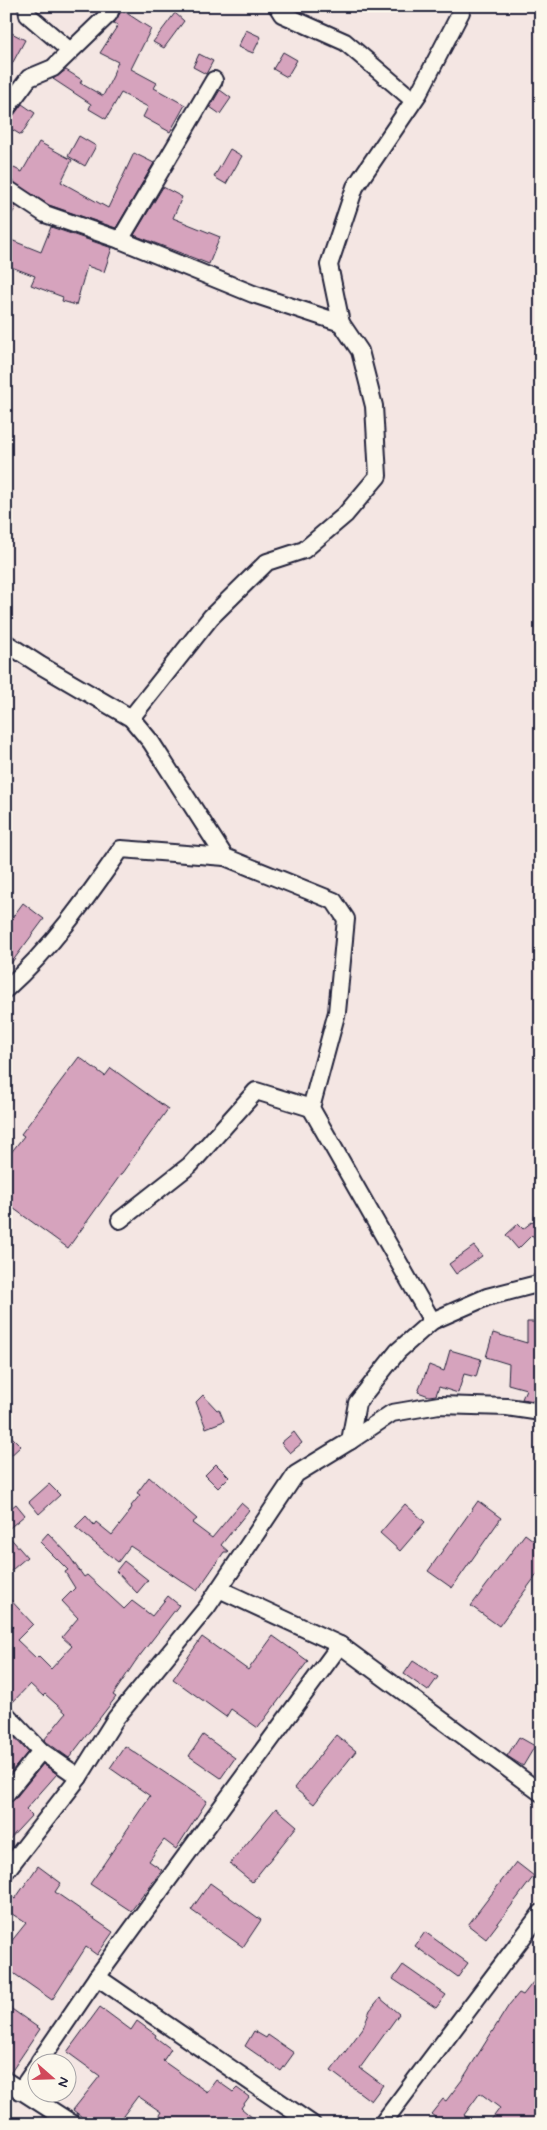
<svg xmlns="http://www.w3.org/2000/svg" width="547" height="2130" viewBox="0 0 547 2130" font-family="Mynerve,sans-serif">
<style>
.building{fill:#d6a3bd;stroke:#22223b}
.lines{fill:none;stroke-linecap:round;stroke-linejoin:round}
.street-casing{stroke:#22223b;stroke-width:20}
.street{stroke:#fbf7ec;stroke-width:16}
</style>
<rect width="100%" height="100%" fill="#f4e6e3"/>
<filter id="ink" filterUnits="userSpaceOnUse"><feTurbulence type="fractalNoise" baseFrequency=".02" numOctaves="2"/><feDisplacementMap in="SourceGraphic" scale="10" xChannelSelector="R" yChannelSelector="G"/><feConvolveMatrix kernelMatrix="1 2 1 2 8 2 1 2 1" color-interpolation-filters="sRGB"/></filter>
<g filter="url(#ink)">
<!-- building -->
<g class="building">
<path d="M122,10L151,29L131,69L157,83L154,88L185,105L170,132L143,117L148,107L121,93L106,119L89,109L91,104L53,79L66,70L82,80L80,83L103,96L114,74H113L118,62L100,53L118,25L114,23Z"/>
<path d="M175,13L184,21L164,48L153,42Z"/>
<path d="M6,30L25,40L6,75Z"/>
<path d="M246,30L261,37L253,53L238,47Z"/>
<path d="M283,52L297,60L287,77L273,69Z"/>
<path d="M199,54L213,61L206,74L193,67Z"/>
<path d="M220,90L231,98L220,114L210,107Z"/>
<path d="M22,104L35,113L21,135L6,126V119L14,115Z"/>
<path d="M79,136L96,146L85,166L68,156Z"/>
<path d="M39,142L72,160L61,182L108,208L134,153L154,163L116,228L49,205L6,178V164L22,172Z"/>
<path d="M230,149L242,156L226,184L214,177Z"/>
<path d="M163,187L182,197L173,218L220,237L209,264L134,235Z"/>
<path d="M6,200L16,207L6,224Z"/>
<path d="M51,227L112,248L104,272L87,266L76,305L62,301L63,297L31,285L35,276L6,265V238L41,252Z"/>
<path d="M23,903L44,919L6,970V926Z"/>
<path d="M79,1057L105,1076L111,1068L168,1109L68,1248L6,1203V1159L24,1136L21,1134Z"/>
<path d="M541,1215V1246L532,1235L518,1249L506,1235L518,1224L523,1229Z"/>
<path d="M474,1246L482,1256L456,1274L449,1264Z"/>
<path d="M527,1322H541V1402L522,1399L526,1389L508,1384L509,1364L486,1357L493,1333L527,1343Z"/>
<path d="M450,1350L481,1359L476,1377L464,1374L458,1393L439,1387L436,1395L429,1396L418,1392L429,1365L444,1371Z"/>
<path d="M203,1395L217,1410L219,1409L224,1421L206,1428L196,1402Z"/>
<path d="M6,1431L21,1446L6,1460Z"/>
<path d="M294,1432L302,1443L290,1453L281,1443Z"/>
<path d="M216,1464L229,1477L218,1488L205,1475Z"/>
<path d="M149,1477L197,1519L192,1523L212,1538L241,1503L249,1510L221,1545L229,1552H224L197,1591L130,1546L118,1562L75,1527L86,1516L94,1525L96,1522L112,1535L127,1516L132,1507L131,1506L140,1495L137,1493Z"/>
<path d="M49,1484L60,1495L39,1514L29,1502Z"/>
<path d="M478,1501L501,1518L452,1588L428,1571Z"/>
<path d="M16,1504L25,1515L6,1531V1512Z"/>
<path d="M405,1504L425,1522L400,1551L380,1533Z"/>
<path d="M6,1533L27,1557L6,1575Z"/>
<path d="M48,1533L67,1553L84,1577L87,1575L124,1609L132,1601L152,1616L168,1596L179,1605L135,1662L113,1695L116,1697L69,1758L44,1740L66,1713L45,1694L43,1696L30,1684L10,1705L6,1704V1630L8,1632L13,1627L6,1620V1595L33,1624L17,1640L36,1658L38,1656L51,1669L72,1646L62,1637L78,1618L62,1601L75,1588L65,1572L68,1570L40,1542Z"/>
<path d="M525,1534L541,1546V1569L499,1626L471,1606Z"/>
<path d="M124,1561L148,1580L137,1593L116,1571Z"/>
<path d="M273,1636L308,1661L258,1728L231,1709L226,1717L173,1679L202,1637L248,1670Z"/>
<path d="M413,1661L438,1677L428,1691L404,1674Z"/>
<path d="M6,1729L28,1752L6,1778Z"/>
<path d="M203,1735L235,1758L221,1778L189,1756Z"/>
<path d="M336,1735L356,1751L314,1804L294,1788Z"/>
<path d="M519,1737L535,1746L523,1766L507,1756Z"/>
<path d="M125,1746L207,1801L176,1849L164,1840L149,1861L162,1870L131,1911L90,1884L150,1796L110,1768Z"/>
<path d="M43,1764L57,1774L26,1809L32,1815L6,1843V1804L14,1800Z"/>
<path d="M276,1808L297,1826L252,1882L230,1864Z"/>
<path d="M516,1862L534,1876L486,1939L468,1925Z"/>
<path d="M38,1866L61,1883L55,1892L113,1932L97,1955L86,1947L52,2000L6,1968V1948L26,1923L6,1910V1903L11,1896L15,1899Z"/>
<path d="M210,1883L261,1920L243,1947L191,1910Z"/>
<path d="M425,1932L468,1963L458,1977L415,1946Z"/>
<path d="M403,1965L446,1995L436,2008L393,1979Z"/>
<path d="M541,1972V2124H488L500,2108L480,2093L464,2115L476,2124H444L431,2114L443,2099L446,2101L462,2080L509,2005L519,1993L523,1995Z"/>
<path d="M380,1998L399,2014L360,2068L383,2085L371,2101L331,2071L363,2028L370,2010Z"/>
<path d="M6,2005L40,2029L11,2072L6,2071Z"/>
<path d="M100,2007L131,2030L137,2021L156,2035L155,2037L171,2049L163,2061L207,2092L216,2080L233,2092L237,2088L249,2097L241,2108L260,2124H171L159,2115L161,2112L138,2096L117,2124H91L73,2110L100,2076L67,2052Z"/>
<path d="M254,2031L266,2038L268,2035L294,2053L281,2071L245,2046Z"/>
</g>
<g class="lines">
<!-- street casing -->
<g class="street-casing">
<g id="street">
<path d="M27,6L28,15L69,50"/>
<path d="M277,6L282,14L345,42L413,100"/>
<path d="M6,109L29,78L53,68L109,14L112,6"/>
<path d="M6,188L45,214L120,240L214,80"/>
<path d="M120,240L253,294L341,323"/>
<path d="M6,643L40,665L131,718L151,742L225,857L334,901L346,919L337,1012L311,1108L432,1321"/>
<path d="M131,718L211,617L267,562L304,550L345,515L378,476L374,406L360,351L341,323L329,265L355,187L419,93L461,12L459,6"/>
<path d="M6,989C51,949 87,898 121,849L225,857"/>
<path d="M120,1220L190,1165L256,1091L311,1108"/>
<path d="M350,1441L392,1413L439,1405L507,1407L541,1412"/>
<path d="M340,1645L541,1793"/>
<path d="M6,1714L41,1751L79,1777"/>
<path d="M6,1794L41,1751"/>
<path d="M6,1871L79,1777L116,1718L207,1607L296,1474L350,1441L357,1403L398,1351L432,1321L487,1297L541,1283"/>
<path d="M97,1977L312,2124"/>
<path d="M39,2062L97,1977L340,1645L219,1589"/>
<path d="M6,2081L73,2124"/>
<path d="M20,2091L38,2065"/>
<path d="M382,2124L541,1913"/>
</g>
</g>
<!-- street -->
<use href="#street" class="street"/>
</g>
</g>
<!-- margin -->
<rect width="547" height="2130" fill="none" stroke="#fbf7ec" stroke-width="25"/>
<rect x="12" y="12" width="522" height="2105" fill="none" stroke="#22223b" stroke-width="2" filter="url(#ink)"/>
<!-- north arrow -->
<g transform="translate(52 2078) rotate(110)"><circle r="24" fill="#fbf7ec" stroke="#a4a2a5"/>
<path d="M0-4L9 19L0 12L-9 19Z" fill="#d1495b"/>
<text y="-8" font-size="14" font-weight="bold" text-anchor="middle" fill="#22223b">N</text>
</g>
</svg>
